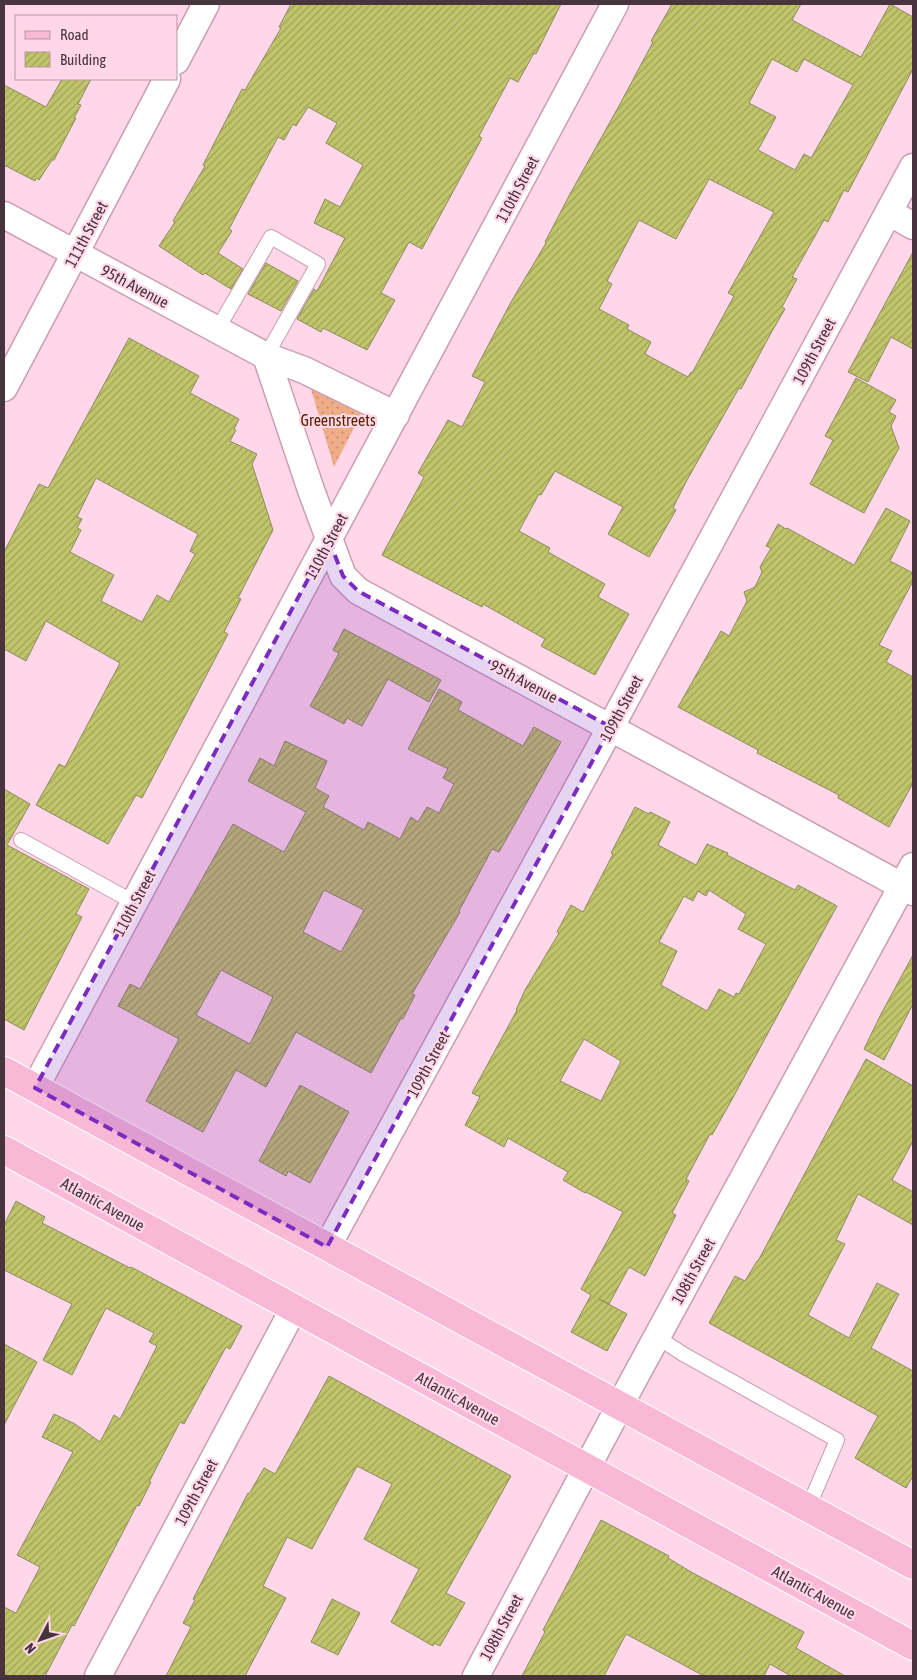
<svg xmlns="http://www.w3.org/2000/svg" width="917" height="1680" viewBox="0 0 917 1680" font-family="'Asap Condensed',sans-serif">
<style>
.park{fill:url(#park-dots)}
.building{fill:url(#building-hatch);stroke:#8a8c61;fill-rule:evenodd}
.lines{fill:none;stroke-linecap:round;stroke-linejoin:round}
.service-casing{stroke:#cb9db1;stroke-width:16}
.minor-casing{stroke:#cb9db1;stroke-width:29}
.primary-casing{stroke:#fff;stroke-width:30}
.service{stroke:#fff;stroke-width:14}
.minor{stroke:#fff;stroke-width:26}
.primary{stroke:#f8b8d6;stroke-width:28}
.marked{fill:#7b2cbf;fill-opacity:0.2;stroke:#7b2cbf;stroke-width:4;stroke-dasharray:10 6;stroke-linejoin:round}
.labels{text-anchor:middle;stroke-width:4.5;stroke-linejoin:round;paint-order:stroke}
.street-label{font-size:16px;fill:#47343d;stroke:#ffd7e8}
.park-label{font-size:16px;fill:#582500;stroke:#ffd7e8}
</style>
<defs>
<pattern id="park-dots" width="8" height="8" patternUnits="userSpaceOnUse" patternTransform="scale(1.25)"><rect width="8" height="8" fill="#efad87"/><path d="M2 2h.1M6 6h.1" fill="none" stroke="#c38e70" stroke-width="1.8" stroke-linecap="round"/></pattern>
<pattern id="building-hatch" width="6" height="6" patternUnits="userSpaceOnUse" patternTransform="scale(1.25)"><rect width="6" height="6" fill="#c1c569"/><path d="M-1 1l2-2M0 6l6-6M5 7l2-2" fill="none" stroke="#9fa158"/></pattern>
</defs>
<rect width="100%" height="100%" fill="#ffd7e8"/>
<!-- park -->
<path class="park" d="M311,389L361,414L334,467Z"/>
<!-- building -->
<g class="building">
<path d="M291,4H561L536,54L534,53L518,82L510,78L479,136L482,138L422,249L409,242L381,293L395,300L367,350L323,328L321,332L297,319L314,289L317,291L345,238L314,223L325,199L340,207L363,165L326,143L337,123L308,107L296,126L293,124L284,140L278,137L229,229L232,231L218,253L243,269L231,289L205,273L203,275L159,246L175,222L173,221L205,166L203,165L242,89L245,90L281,28L279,27Z"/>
<path d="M672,4H801L792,20L861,57L890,4L913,17V69L848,192L844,190L828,222L824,220L792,277L797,279L782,307L785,309L771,333L741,389L739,388L687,480L673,508L676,510L649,557L608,534L623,507L555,471L541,495L539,494L519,531L550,548L548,552L605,584L598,597L629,614L595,675L541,646L545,639L483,604L482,607L382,555L424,477L418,473L448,420L462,427L485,382L472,376L511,302L546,243L545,242L570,194L620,104L653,42L651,41ZM772,59L797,72L804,59L853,85L811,158L804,154L795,170L758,150L776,117L749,103ZM709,179L774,212L728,293L734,296L692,373L691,372L688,377L645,354L651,342L627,329L629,325L599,309L612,284L607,281L639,220L676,239Z"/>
<path d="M62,79H91L78,104L81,105L74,118H76L54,160H52L39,180L36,178L35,181L4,165V85L46,107Z"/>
<path d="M913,252V349L891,337L868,382L848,372Z"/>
<path d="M266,263L298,281L281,311L248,294Z"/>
<path d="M129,338L199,376L190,393L239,419L234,429L236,430L230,441L257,454L252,464L273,530L238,598L241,599L224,632L228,634L142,798L136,795L108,844L36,805L59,764L65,767L120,663L46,621L26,661L4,649V552L39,484L48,488ZM96,478L198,534L190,551L195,554L169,602L157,595L142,622L101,601L114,575L70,552L81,530L77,528L82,519L77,517Z"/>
<path d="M856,378L896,400L889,412L896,416L891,426L899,448L864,513L810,484L833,440L825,436Z"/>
<path d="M886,508L910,521L890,561L913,573V581L879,645L892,651L886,662L913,677V783L889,827L838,798L839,795L757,753L758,750L678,707L721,631L729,636L747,601L744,592L755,587L762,572L760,567L771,548L766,546L778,524L786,529L787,528L854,565Z"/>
<path d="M344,629L441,680L429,702L388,679L362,726L347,718L344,724L310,706L339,653L333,650Z"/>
<path d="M439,689L462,702L458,710L523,746L534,727L561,742L499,852L492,849L459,911L460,912L412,994L415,995L403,1019L401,1018L371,1073L296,1032L266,1087L236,1070L203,1132L146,1101L179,1039L118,1006L130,984L140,989L233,824L284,852L306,812L248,781L260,758L274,766L285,741L327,761L315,788L329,796L323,807L364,830L368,822L400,839L411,817L418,822L427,807L439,813L454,784L443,778L448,769L408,749ZM324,890L364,910L341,952L303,932ZM221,970L273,997L250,1044L196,1015Z"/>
<path d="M4,789L30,804L7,845L89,889L76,914L82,917L24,1030L4,1019Z"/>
<path d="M635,807L649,814L650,812L670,822L658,845L696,865L707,844L728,853L727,855L795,890L798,885L837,906L730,1103L712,1135L710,1134L686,1179L689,1181L672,1213L676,1215L645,1276L629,1267L609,1304L599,1299L627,1314L607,1351L571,1332L591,1295L581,1289L623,1212L586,1192L585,1193L563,1180L568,1172L508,1138L504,1147L465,1125L480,1097L472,1093L517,1010H516L525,990L559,933L557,932L571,905L583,912L613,854L611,853ZM709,890L746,914L738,929L766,944L739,994L736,993L734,997L719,989L707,1011L661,985L677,951L659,942L684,896L693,901L698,891L706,896ZM584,1039L621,1061L601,1101L560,1081Z"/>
<path d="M913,955V1004L884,1060L864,1049L881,1014Z"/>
<path d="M866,1059L913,1086V1141L892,1180L913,1192V1225L858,1194L836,1240L845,1244L808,1315L849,1338L877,1283L899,1294L871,1348L913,1371V1476L906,1488L855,1458L878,1416L709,1323L735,1276L745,1281L757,1261H758Z"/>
<path d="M300,1085L349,1112L310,1183L288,1171L286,1176L259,1161Z"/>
<path d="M16,1201L45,1217L42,1223L130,1268L131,1267L242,1326L230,1349L226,1347L184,1424L180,1422L149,1482H151L139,1506L137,1505L74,1626L72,1625L45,1676H4V1607L16,1613L40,1567L17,1555L73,1452L42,1437L54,1414L75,1424L100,1442L114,1415L120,1419L157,1346L149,1342L154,1333L106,1308L72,1375L43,1360L72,1304L4,1270V1225Z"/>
<path d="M4,1344L37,1362L4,1425Z"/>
<path d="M329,1376L511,1476L446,1593L465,1603L440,1646L434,1643L433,1646L391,1622L419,1569L364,1539L392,1484L357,1466L312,1549L287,1537L263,1586L286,1598L245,1676H166L191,1627L183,1623L195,1600L193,1599L248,1493L249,1494L264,1468L275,1474Z"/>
<path d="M601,1520L669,1556L668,1558L691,1572L804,1632L796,1648L845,1676H791L770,1664L764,1676H704L626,1634L604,1676H522L545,1632L543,1630Z"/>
<path d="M332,1599L360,1613L338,1655L311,1642Z"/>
</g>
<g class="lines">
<!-- service casing -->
<g class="service-casing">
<g id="service">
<path d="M217,330L271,237L318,264L266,356"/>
<path d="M21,840L135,903"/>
<path d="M657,1337L683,1354L837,1440L808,1508"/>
</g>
</g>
<!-- minor casing -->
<g class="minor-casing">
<g id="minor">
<path d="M176,61L206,4"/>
<path d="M889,212L913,226"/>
<path d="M4,215L266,356L311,490L343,576L358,591L913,892"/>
<path d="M266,356L304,370L396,415"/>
<path d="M4,388L167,79"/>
<path d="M35,1088L615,4"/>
<path d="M327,1247L595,756L913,167"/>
<path d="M98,1676L294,1308"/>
<path d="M476,1676L634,1379L913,866"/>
</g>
</g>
<!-- primary casing -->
<g class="primary-casing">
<g id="primary">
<path d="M4,1071L913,1565"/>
<path d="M4,1150L913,1646"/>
</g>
</g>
<!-- service -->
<use href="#service" class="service"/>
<!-- minor -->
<use href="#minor" class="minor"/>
<!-- primary -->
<use href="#primary" class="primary"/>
</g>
<!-- marked area -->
<path class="marked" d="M329,540L343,576L358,591L611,727L327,1247L35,1088Z"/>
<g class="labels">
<!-- street labels -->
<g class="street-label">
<text transform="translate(517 189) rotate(-62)" y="6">110th Street</text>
<text transform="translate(86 234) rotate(-62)" y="6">111th Street</text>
<text transform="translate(135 286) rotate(28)" y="6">95th Avenue</text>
<text transform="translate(814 351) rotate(-62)" y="6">109th Street</text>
<text transform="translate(326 546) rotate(-62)" y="6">110th Street</text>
<text transform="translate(524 681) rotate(28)" y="6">95th Avenue</text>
<text transform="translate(621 708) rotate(-62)" y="6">109th Street</text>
<text transform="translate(134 903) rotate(-62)" y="6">110th Street</text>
<text transform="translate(428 1064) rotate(-62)" y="6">109th Street</text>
<text transform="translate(103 1204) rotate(29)" y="6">Atlantic Avenue</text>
<text transform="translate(693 1271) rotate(-61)" y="6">108th Street</text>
<text transform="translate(458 1398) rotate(29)" y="6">Atlantic Avenue</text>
<text transform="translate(196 1492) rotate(-62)" y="6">109th Street</text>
<text transform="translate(814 1592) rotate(29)" y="6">Atlantic Avenue</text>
<text transform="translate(501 1627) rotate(-62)" y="6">108th Street</text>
</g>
<!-- park labels -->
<g class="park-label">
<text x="338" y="426">Greenstreets</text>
</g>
</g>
<!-- border -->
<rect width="917" height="1680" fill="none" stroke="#47343d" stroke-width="10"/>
<!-- legend -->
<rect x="15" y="15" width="162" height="65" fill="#ffd7e8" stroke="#b596a4"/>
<rect x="25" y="31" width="25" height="8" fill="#f8b8d6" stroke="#b596a4"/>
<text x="60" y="40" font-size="15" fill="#47343d">Road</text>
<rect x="25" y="52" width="25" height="15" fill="url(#building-hatch)" stroke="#b596a4"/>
<text x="60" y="65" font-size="15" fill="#47343d">Building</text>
<!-- north arrow -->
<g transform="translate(40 1640) rotate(229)" stroke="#ffd7e8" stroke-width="4" paint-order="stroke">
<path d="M0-4L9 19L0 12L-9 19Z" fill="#47343d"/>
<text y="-8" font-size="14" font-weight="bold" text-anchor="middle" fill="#47343d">N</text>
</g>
</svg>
